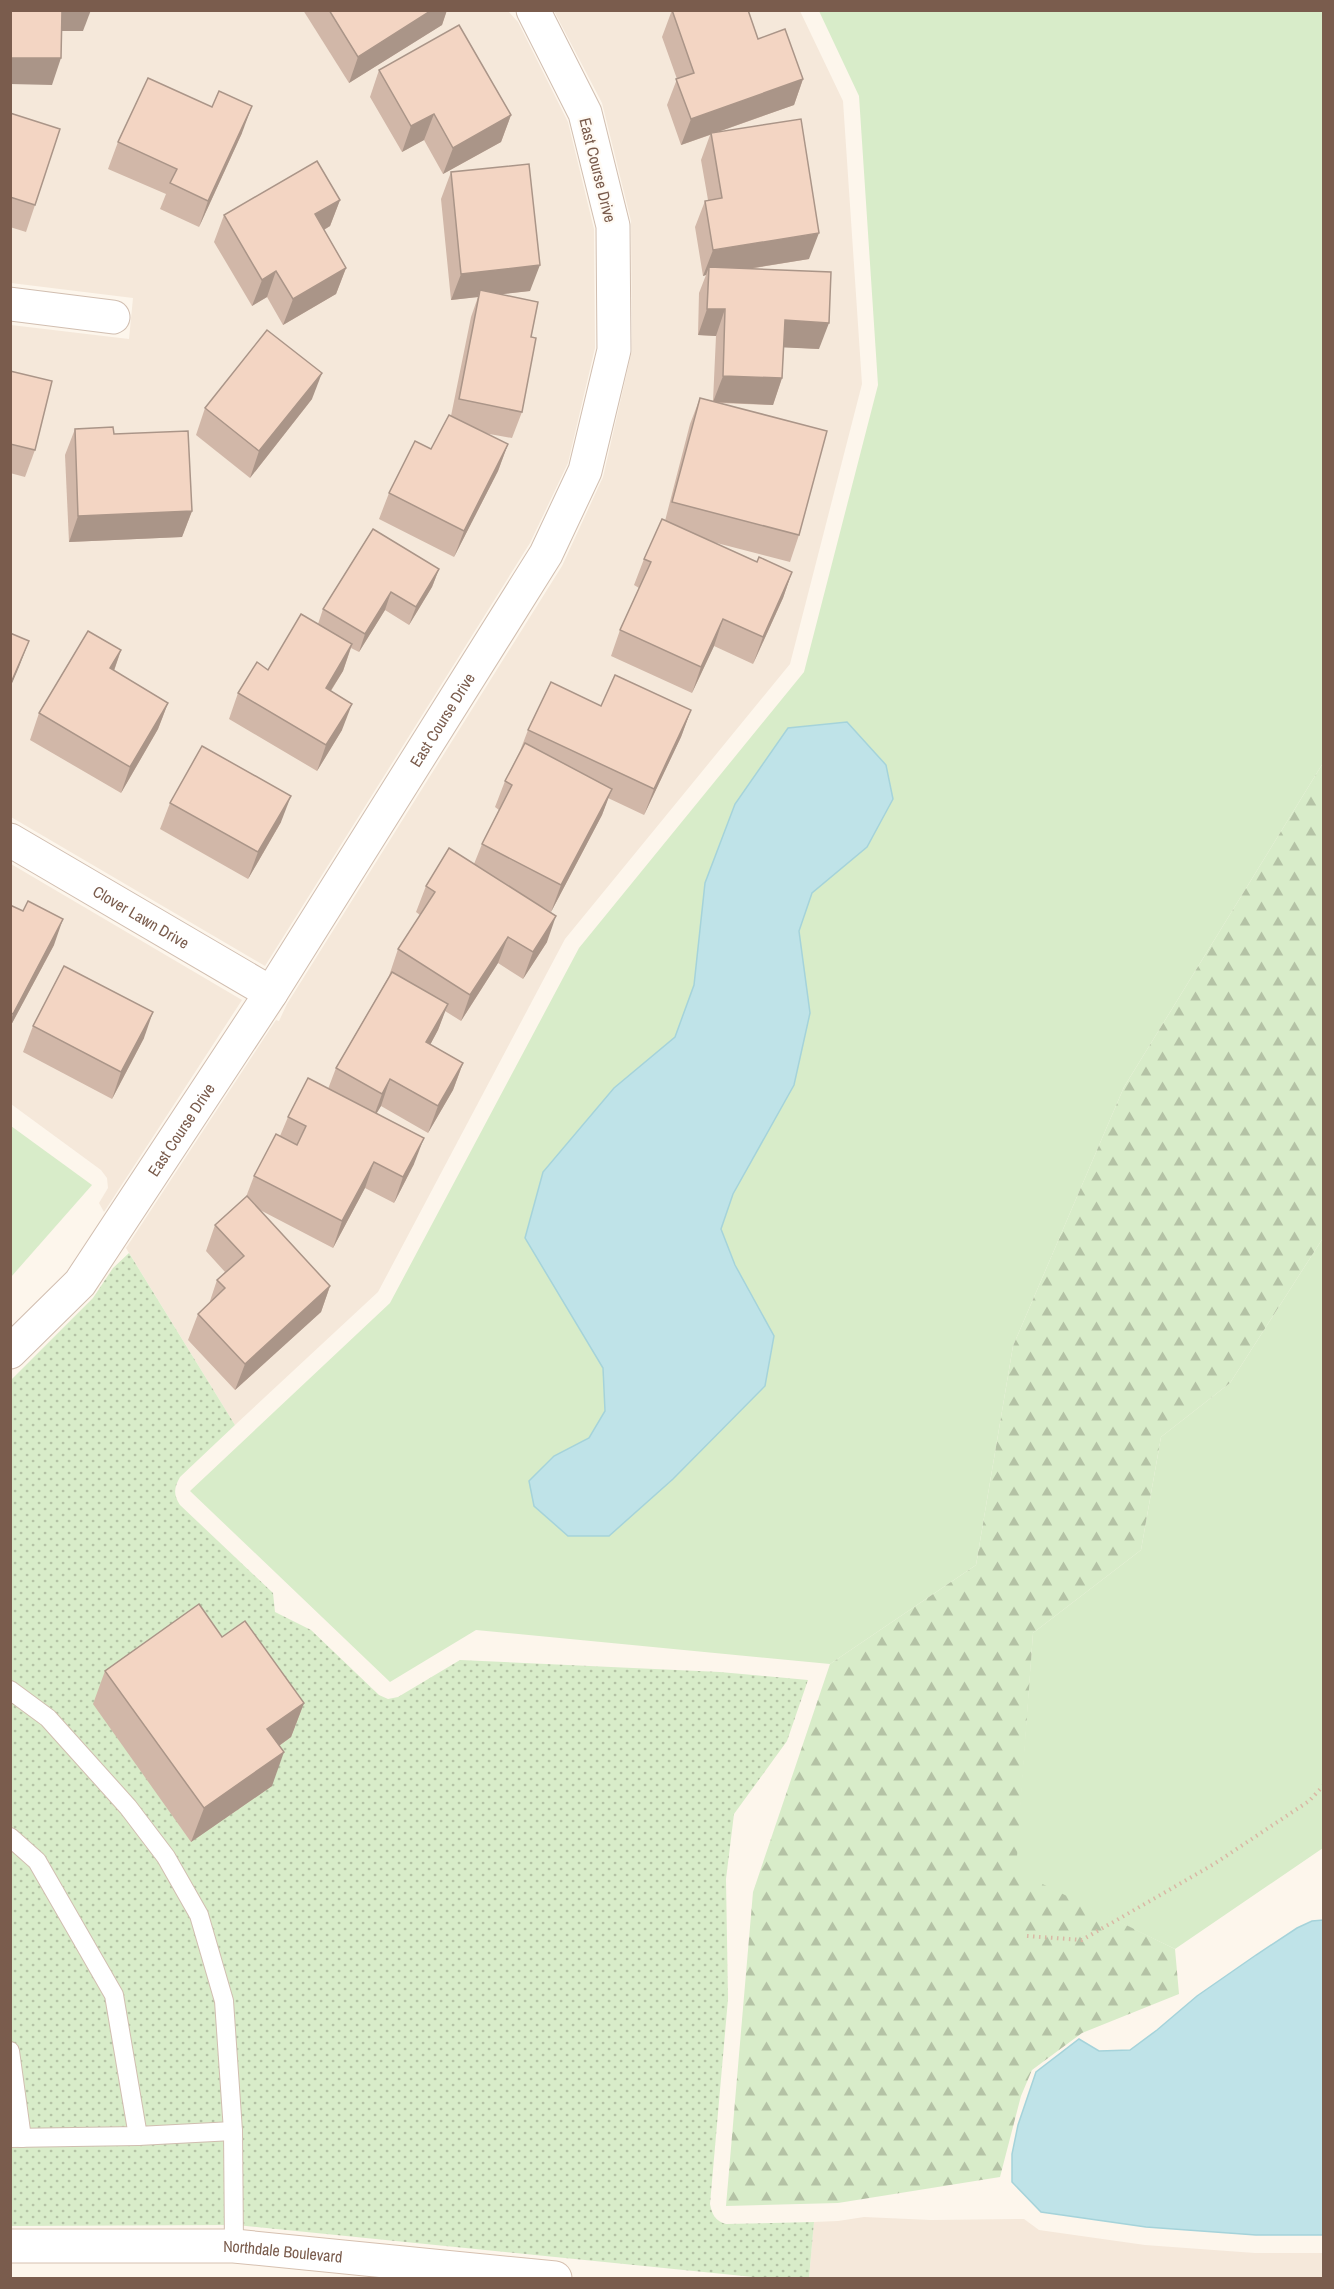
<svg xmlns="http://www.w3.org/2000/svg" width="1334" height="2289" viewBox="0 0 1334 2289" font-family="'Archivo Narrow',sans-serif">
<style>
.residential{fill:#f5e8da}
.grass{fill:#d8ecc9}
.forest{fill:url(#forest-firs)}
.park{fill:url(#park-dots)}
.water{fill:#bfe3e8;stroke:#a5d3da;stroke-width:1.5}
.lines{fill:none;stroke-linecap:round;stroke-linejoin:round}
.lane-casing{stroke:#d1beb0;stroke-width:20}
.street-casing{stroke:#d1beb0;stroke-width:35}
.secondary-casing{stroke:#d6c0b0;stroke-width:35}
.path{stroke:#d9b8a5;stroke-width:4;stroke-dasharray:1.5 4.5;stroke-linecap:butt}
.lane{stroke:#fff;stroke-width:18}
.street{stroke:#fff;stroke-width:33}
.secondary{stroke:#fff;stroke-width:33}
.wall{fill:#d1b7a8}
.shaded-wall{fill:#aa9588}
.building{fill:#f3d5c3;stroke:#aa9588;stroke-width:1.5}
.labels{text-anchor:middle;stroke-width:4.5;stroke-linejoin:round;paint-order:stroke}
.street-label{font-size:16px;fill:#7a5c4d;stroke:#fffaf3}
</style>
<defs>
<pattern id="forest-firs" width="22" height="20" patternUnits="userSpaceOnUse" patternTransform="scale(1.5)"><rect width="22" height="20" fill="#d8ecc9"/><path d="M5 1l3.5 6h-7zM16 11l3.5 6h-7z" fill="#b4c2a5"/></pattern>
<pattern id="park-dots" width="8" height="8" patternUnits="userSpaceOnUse" patternTransform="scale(1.5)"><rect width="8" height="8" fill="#d8ecc9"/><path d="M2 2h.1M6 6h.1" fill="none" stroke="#b4c2a5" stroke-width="1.8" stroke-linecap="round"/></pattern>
</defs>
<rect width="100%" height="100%" fill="#fdf6ec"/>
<!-- residential -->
<g class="residential">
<path d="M11,11H508L518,22L568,122L594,229L595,348L568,463L530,543L265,966L11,817V325L129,339L133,298L11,283Z"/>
<path d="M554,11H800L843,101L862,384L790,664L565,939L378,1292L235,1425L126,1248L276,1020L279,1021L287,1004L562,566L603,477L632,350L631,221L602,103Z"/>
<path d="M11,864L242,1000L104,1212L99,1203L108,1188L107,1178L101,1170L11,1104Z"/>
<path d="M864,2217L931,2220L1024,2219L1039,2230L1145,2245L1255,2253H1323V2278H809L814,2222L838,2221Z"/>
</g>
<!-- grass -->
<g class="grass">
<path d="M819,11H1323V763L1124,1087L1013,1346L976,1565L830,1664L476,1630L390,1682L190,1491L390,1303L579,948L804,672L878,385L859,96Z"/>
<path d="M11,1126L92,1185L11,1277Z"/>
<path d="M1323,1238V1848L1175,1949L1015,1872L1033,1633L1141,1550L1161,1437L1230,1383Z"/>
</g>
<!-- forest -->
<path class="forest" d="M1323,763V1238L1230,1383L1161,1437L1141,1550L1033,1633L1016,1871L1175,1949L1179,1994L1082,2033L1032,2070L1021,2096L1000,2177L838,2203L726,2206L753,1892L830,1664L976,1565L1013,1346L1124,1087Z"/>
<!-- park -->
<path class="park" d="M129,1253L235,1425L180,1477C174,1488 173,1494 180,1505L273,1593L275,1612L311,1630L379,1695L388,1699L398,1697L460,1660L720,1672L808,1680L787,1741L734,1814L726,1879L728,1999L710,2204C712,2214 715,2221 726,2224L814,2222L809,2278H763L236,2225L11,2226V1380L93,1298L113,1268Z"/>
<!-- water -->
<g class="water">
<path d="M847,722L886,765L893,799L867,847L812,893L799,931L810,1013L794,1085L733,1194L721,1229L735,1265L774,1336L765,1386L673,1479L609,1536H568L534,1506L529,1481L554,1456L589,1438L605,1411L603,1368L525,1238L543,1172L614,1088L675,1037L694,985L705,883L735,804L788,728Z"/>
<path d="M1323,1920V2235H1256L1146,2227L1041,2212L1012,2182V2154L1018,2125L1036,2072L1079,2039L1099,2051L1130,2050L1157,2030L1197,1996L1256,1955L1297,1928L1312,1921Z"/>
</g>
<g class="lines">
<!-- lane casing -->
<g class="lane-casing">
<g id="lane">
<path d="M10,1690L48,1718L128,1807L166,1857L199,1915L224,2001L233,2131L234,2246"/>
<path d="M10,1837L37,1861L114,1995L138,2136"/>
<path d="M10,2051L22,2138"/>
<path d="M10,2138L138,2136L233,2131"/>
</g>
</g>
<!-- street casing -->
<g class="street-casing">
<g id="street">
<path d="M10,304L113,317"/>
<path id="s1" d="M10,840L271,993"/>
<path id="s2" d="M10,1352L80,1283L271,993L546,554L585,471L614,350L613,226L585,113L533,10"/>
</g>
</g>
<!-- secondary casing -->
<g class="secondary-casing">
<g id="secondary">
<path id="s3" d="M10,2246H234L555,2278"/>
</g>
</g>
<!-- path -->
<path class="path" d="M1027,1936L1082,1940L1214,1864L1309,1801L1324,1785"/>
<!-- lane -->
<use href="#lane" class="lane"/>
<!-- street -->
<use href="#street" class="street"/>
<!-- secondary -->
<use href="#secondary" class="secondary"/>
</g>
<!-- wall -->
<g class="wall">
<path d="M303,10H447L442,25L349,83Z"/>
<path d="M672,10L758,39L803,79L794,105L718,132L809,259L749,269L819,349L784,347L782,378L773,405L719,403L799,535L790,562L709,541L757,562L792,572L783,598L753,664L714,646L692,693L611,656L620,630L639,588L634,585L644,559L665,521L690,424L700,398L713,401L716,336L698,335L699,293L706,275L703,276L695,227L705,201L708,200L701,160L710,135L681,145L667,105L677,79L662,37Z"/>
<path d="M379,70L511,115L501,142L443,174L424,140L402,152L370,97Z"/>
<path d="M10,113L35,205L26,232L10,227Z"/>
<path d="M242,133L199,227L160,209L166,194L108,169L118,142Z"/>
<path d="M451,172L530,291L502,294L531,337L522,412L512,438L484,433L508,444L498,471L454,557L379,519L389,493L431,449L451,416L471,317L478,297L451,300L441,199Z"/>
<path d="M340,200L330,226L324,230L346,268L336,294L283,325L267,297L252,306L214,242L224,215Z"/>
<path d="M10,371L35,450L25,477L10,473Z"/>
<path d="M312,399L250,478L196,435L205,408Z"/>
<path d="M75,429L114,434L192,511L182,537L69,542L65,455Z"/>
<path d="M439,569L432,587L409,625L385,610L359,652L351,648L343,671L331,691L342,730L317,771L229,719L238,693L268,670L318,624L323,609Z"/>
<path d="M121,650L114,671L168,703L158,729L121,793L30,740L39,713Z"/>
<path d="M601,706L691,710L681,737L644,815L608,798L602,815L551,912L543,907L547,942L523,979L498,963L461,1021L445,1011L438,1030L430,1045L463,1063L453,1090L428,1133L381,1106L376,1114L414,1164L394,1203L365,1188L333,1248L260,1210L330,1286L321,1312L235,1390L188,1340L198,1314L209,1304L217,1280L225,1272L206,1251L215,1225L246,1197L254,1176L280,1136L288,1117L328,1089L336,1068L389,976L398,949L420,915L416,912L426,886L474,864L482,844L499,810L495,807L505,781L520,751L528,730Z"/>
<path d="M170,803L281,822L248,879L160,829Z"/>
<path d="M10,905L54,945L10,1027Z"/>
<path d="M33,1026L144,1038L112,1099L23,1052Z"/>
<path d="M222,1637L304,1703L291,1737L279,1746L272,1786L191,1842L93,1704L105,1671Z"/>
</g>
<!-- shaded-wall -->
<g class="shaded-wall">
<path d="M60,10H91L83,31H53Z"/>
<path d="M432,10H447L442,25L349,83L358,57Z"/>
<path d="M10,58H61L52,85L10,84Z"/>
<path d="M803,79L794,105L681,145L691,119Z"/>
<path d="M252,106L242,133L199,227L208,201Z"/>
<path d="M434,114L424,140L402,152L411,126Z"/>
<path d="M511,115L501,142L443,174L453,148Z"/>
<path d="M340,200L330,226L305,241L315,214Z"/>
<path d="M819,233L809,259L709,275V267L706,275L703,276L713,250Z"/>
<path d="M540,265L530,291L479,297L480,290L478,297L451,300L461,274Z"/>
<path d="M346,268L336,294L283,325L293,299Z"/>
<path d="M276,271L267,297L252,306L262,280Z"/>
<path d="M707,309H725L716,336L698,335Z"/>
<path d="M785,320L829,323L819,349L775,347Z"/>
<path d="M322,373L312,399L250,478L259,451Z"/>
<path d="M723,376L782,378L773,405L713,402Z"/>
<path d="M508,444L498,471L454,557L464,531Z"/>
<path d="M192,511L182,537L69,542L78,516Z"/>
<path d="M439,569L432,587L409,625L416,607Z"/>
<path d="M792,572L783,598L753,664L763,637Z"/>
<path d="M391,592L385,610L359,652L365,634Z"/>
<path d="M723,619L714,646L692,693L701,667Z"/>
<path d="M29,641L19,667L10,688V685Z"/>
<path d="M352,644L343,671L316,714L326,688Z"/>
<path d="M121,650L112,676L110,668Z"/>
<path d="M168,703L158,729L121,793L130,767Z"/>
<path d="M352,704L342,730L317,771L326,745Z"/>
<path d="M691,710L681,737L644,815L654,789Z"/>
<path d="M612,789L602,815L551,912L561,885Z"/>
<path d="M291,796L281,822L248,879L258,852Z"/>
<path d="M556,916L547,942L523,979L533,952Z"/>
<path d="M63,919L54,945L10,1027V1022L13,1014Z"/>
<path d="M508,937L498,963L461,1021L470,995Z"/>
<path d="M448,1004L438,1030L417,1069L426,1042Z"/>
<path d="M153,1012L144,1038L112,1099L121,1072Z"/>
<path d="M463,1063L453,1090L428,1133L438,1106Z"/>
<path d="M390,1079L381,1106L372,1121L382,1094Z"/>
<path d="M424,1138L414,1164L394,1203L403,1177Z"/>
<path d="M374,1162L365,1188L333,1248L342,1221Z"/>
<path d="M330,1286L321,1312L235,1390L245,1364Z"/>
<path d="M304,1703L291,1737L255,1763L267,1729Z"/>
<path d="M284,1752L272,1786L191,1842L204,1808Z"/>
</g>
<!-- building -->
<g class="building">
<path d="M10,10H62L61,58H10Z"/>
<path d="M329,10H432L358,57Z"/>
<path d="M672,10H748L758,39L785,29L803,79L691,119L676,79L694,73Z"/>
<path d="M459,25L511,115L453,148L434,114L411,126L379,70Z"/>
<path d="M148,78L212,107L219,91L252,106L208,201L170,183L177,169L118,142Z"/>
<path d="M10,113L60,129L35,205L10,197Z"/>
<path d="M801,119L819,233L713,250L705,201L722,198L711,133Z"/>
<path d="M317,161L340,200L315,214L346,268L293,299L276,271L262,280L224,215Z"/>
<path d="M529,164L540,265L461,274L451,172Z"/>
<path d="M709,267L831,272L829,323L785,320L782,378L723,376L725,309H707Z"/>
<path d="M480,290L538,302L531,337L536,338L522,412L459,399Z"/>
<path d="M267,330L322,373L259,451L205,408Z"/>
<path d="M10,371L52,381L35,450L10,444Z"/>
<path d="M700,398L827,431L799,535L672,502Z"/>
<path d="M449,415L508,444L464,531L389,493L415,441L431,449Z"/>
<path d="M113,427L114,434L188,431L192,511L78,516L75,429Z"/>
<path d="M662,519L757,562L759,557L792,572L763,637L723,619L701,667L620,630L651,562L644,559Z"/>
<path d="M373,529L439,569L416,607L391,592L365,634L323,609Z"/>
<path d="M301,614L352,644L326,688L352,704L326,745L238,693L257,662L268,670Z"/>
<path d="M88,631L121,650L110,668L168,703L130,767L39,713Z"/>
<path d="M10,633L29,641L10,685Z"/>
<path d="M615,675L691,710L654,789L528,730L551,682L601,706Z"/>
<path d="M525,743L612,789L561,885L482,844L512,785L505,781Z"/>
<path d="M202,746L291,796L258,852L170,803Z"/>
<path d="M449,848L556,916L533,952L508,937L470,995L398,949L435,892L426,886Z"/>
<path d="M28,901L63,919L13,1014L10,1012V905L23,911Z"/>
<path d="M64,966L153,1012L121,1072L33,1026Z"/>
<path d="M392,972L448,1004L426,1042L463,1063L438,1106L390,1079L382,1094L336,1068Z"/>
<path d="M308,1078L424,1138L403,1177L374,1162L342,1221L254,1176L276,1134L297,1145L306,1126L288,1117Z"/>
<path d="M247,1196L330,1286L245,1364L198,1314L225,1288L217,1280L244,1256L215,1225Z"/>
<path d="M199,1604L222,1637L245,1621L304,1703L267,1729L284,1752L204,1808L105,1671Z"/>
</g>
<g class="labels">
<!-- street labels -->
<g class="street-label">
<text transform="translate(598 170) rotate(76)" y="6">East Course Drive</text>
<text dy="6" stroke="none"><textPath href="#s2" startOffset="768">East Course Drive</textPath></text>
<text dy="6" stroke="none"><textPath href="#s1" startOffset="152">Clover Lawn Drive</textPath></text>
<text dy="6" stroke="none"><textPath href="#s2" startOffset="282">East Course Drive</textPath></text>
<text dy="6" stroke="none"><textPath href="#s3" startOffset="273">Northdale Boulevard</textPath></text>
</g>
</g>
<!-- border -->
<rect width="1334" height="2289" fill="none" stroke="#7a5c4d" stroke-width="24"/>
</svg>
